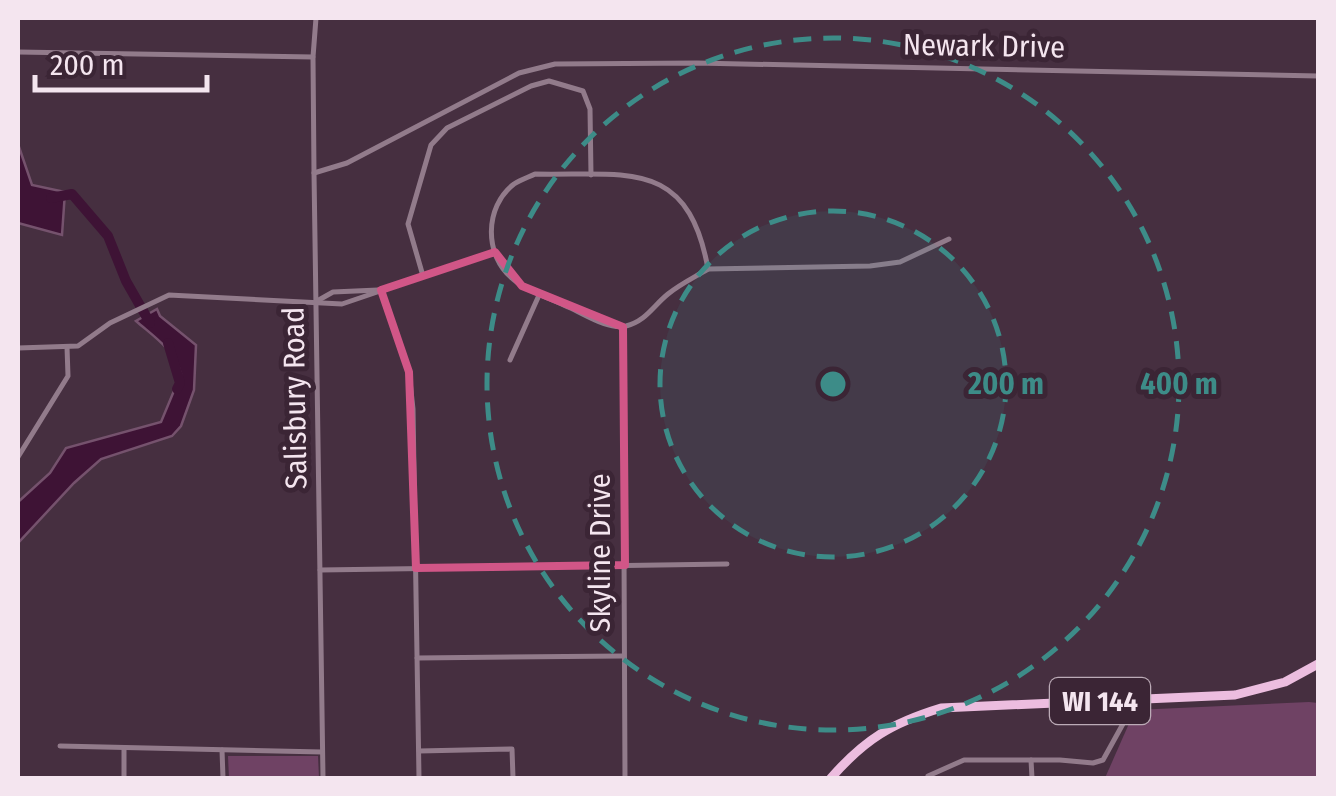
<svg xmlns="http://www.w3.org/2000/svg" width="1336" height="796" viewBox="0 0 1336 796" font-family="'Fira Sans Condensed',sans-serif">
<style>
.green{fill:#6f4264}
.water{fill:#3e1335;stroke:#75526d;stroke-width:2.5}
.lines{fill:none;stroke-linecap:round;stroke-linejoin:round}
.river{stroke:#3e1335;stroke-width:10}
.minor{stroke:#927b8b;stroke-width:5}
.primary{stroke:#ecbddf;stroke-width:9}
.marked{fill:none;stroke:#d15687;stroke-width:8;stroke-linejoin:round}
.ring{fill:none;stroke:#3d8c88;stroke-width:5;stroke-dasharray:18 12}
.labels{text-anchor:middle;stroke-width:10;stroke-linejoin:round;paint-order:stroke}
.shield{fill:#3b2535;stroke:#bcabb7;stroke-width:2.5}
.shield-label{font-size:28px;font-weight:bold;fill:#f4e5ef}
.street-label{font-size:30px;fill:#f4e5ef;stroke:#3b2535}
.centre{fill:#3d8c88;stroke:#3b2535;stroke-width:5}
.ring-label{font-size:30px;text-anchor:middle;font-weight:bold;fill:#3d8c88;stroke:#3b2535;stroke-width:10;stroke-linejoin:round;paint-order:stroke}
</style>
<rect width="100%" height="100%" fill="#462f40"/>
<!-- green -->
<g class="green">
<path d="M1309,702L1318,703V778H1105L1135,710Z"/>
<path d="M228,756H318L319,778H229Z"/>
</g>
<!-- water -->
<g class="water">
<path d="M18,144L32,185L65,192L62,235L18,223Z"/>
<path d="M157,309L160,316L196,345L194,390L181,426L172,436L101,459L74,483L18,543V502L50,473L66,448L161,422L181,374C174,349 153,336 136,321Z"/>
</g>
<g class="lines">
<!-- river -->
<g class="river">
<path d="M51,198L72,194L108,236L126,281L150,323"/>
<path d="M168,343L180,383L177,389"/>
</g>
<!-- minor -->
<g class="minor">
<path d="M316,18L313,57L314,173L323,778"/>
<path d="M18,52L313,57"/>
<path d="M314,173L347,163L519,73L555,64L697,63L1318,76"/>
<path d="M535,174C626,176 688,157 708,269C695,277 680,284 668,294C653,306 646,321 626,326C607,330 585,314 568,307C550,298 528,292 513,279C484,256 484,207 514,184C520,180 529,177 535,174Z"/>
<path d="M708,269L870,266L900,262L949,239"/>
<path d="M423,276L408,224L431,145L447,128L531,86L549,81L583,91L590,109L591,175"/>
<path d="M382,291L409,372L413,409L419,778"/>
<path d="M317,301L333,292L378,290"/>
<path d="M623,327L625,778"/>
<path d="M18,348L78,346L110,323L169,295L342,304L495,252"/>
<path d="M510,360L540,293"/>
<path d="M18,457L68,376L67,347"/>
<path d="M320,570L727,564"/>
<path d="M417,658L623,656"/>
<path d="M60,746L322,752"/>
<path d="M222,750L223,778"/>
<path d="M419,751L512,749L513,778"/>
<path d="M1031,760L1032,778"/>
<path d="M928,776L964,760H1060L1093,763L1103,760L1124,722L1122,700"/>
<path d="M124,778V748"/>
</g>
<!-- primary -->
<path class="primary" d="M831,778C865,739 892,723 941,708L1235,695L1285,682L1318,664"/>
</g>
<!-- marked area -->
<path class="marked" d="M495,252L522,286L623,327L625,565L416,568L409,372L381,290Z"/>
<!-- distance rings -->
<circle cx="833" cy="384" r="173" fill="#3d8c88" fill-opacity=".12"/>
<g class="ring">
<circle cx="833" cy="384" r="173"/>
<circle cx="833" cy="384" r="346"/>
</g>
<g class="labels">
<!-- shield labels -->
<rect class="shield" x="1050" y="678" width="100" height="46" rx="8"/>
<g class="shield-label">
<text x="1100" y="711">WI 144</text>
</g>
<!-- street labels -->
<g class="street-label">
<text transform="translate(984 46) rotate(1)" y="10">Newark Drive</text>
<text transform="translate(295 398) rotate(-91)" y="10">Salisbury Road</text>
<text transform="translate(600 553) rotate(-90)" y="10">Skyline Drive</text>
</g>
</g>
<circle cx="833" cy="384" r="15" class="centre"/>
<g class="ring-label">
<text x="1006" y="394">200 m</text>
<text x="1179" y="394">400 m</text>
</g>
<!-- border -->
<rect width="1336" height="796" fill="none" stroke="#f4e5ef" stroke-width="40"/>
<!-- scale -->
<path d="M35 75v15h172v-15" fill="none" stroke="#f4e5ef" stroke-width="5"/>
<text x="50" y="75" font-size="30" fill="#f4e5ef" stroke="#3b2535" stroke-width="8" paint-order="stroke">200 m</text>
</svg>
